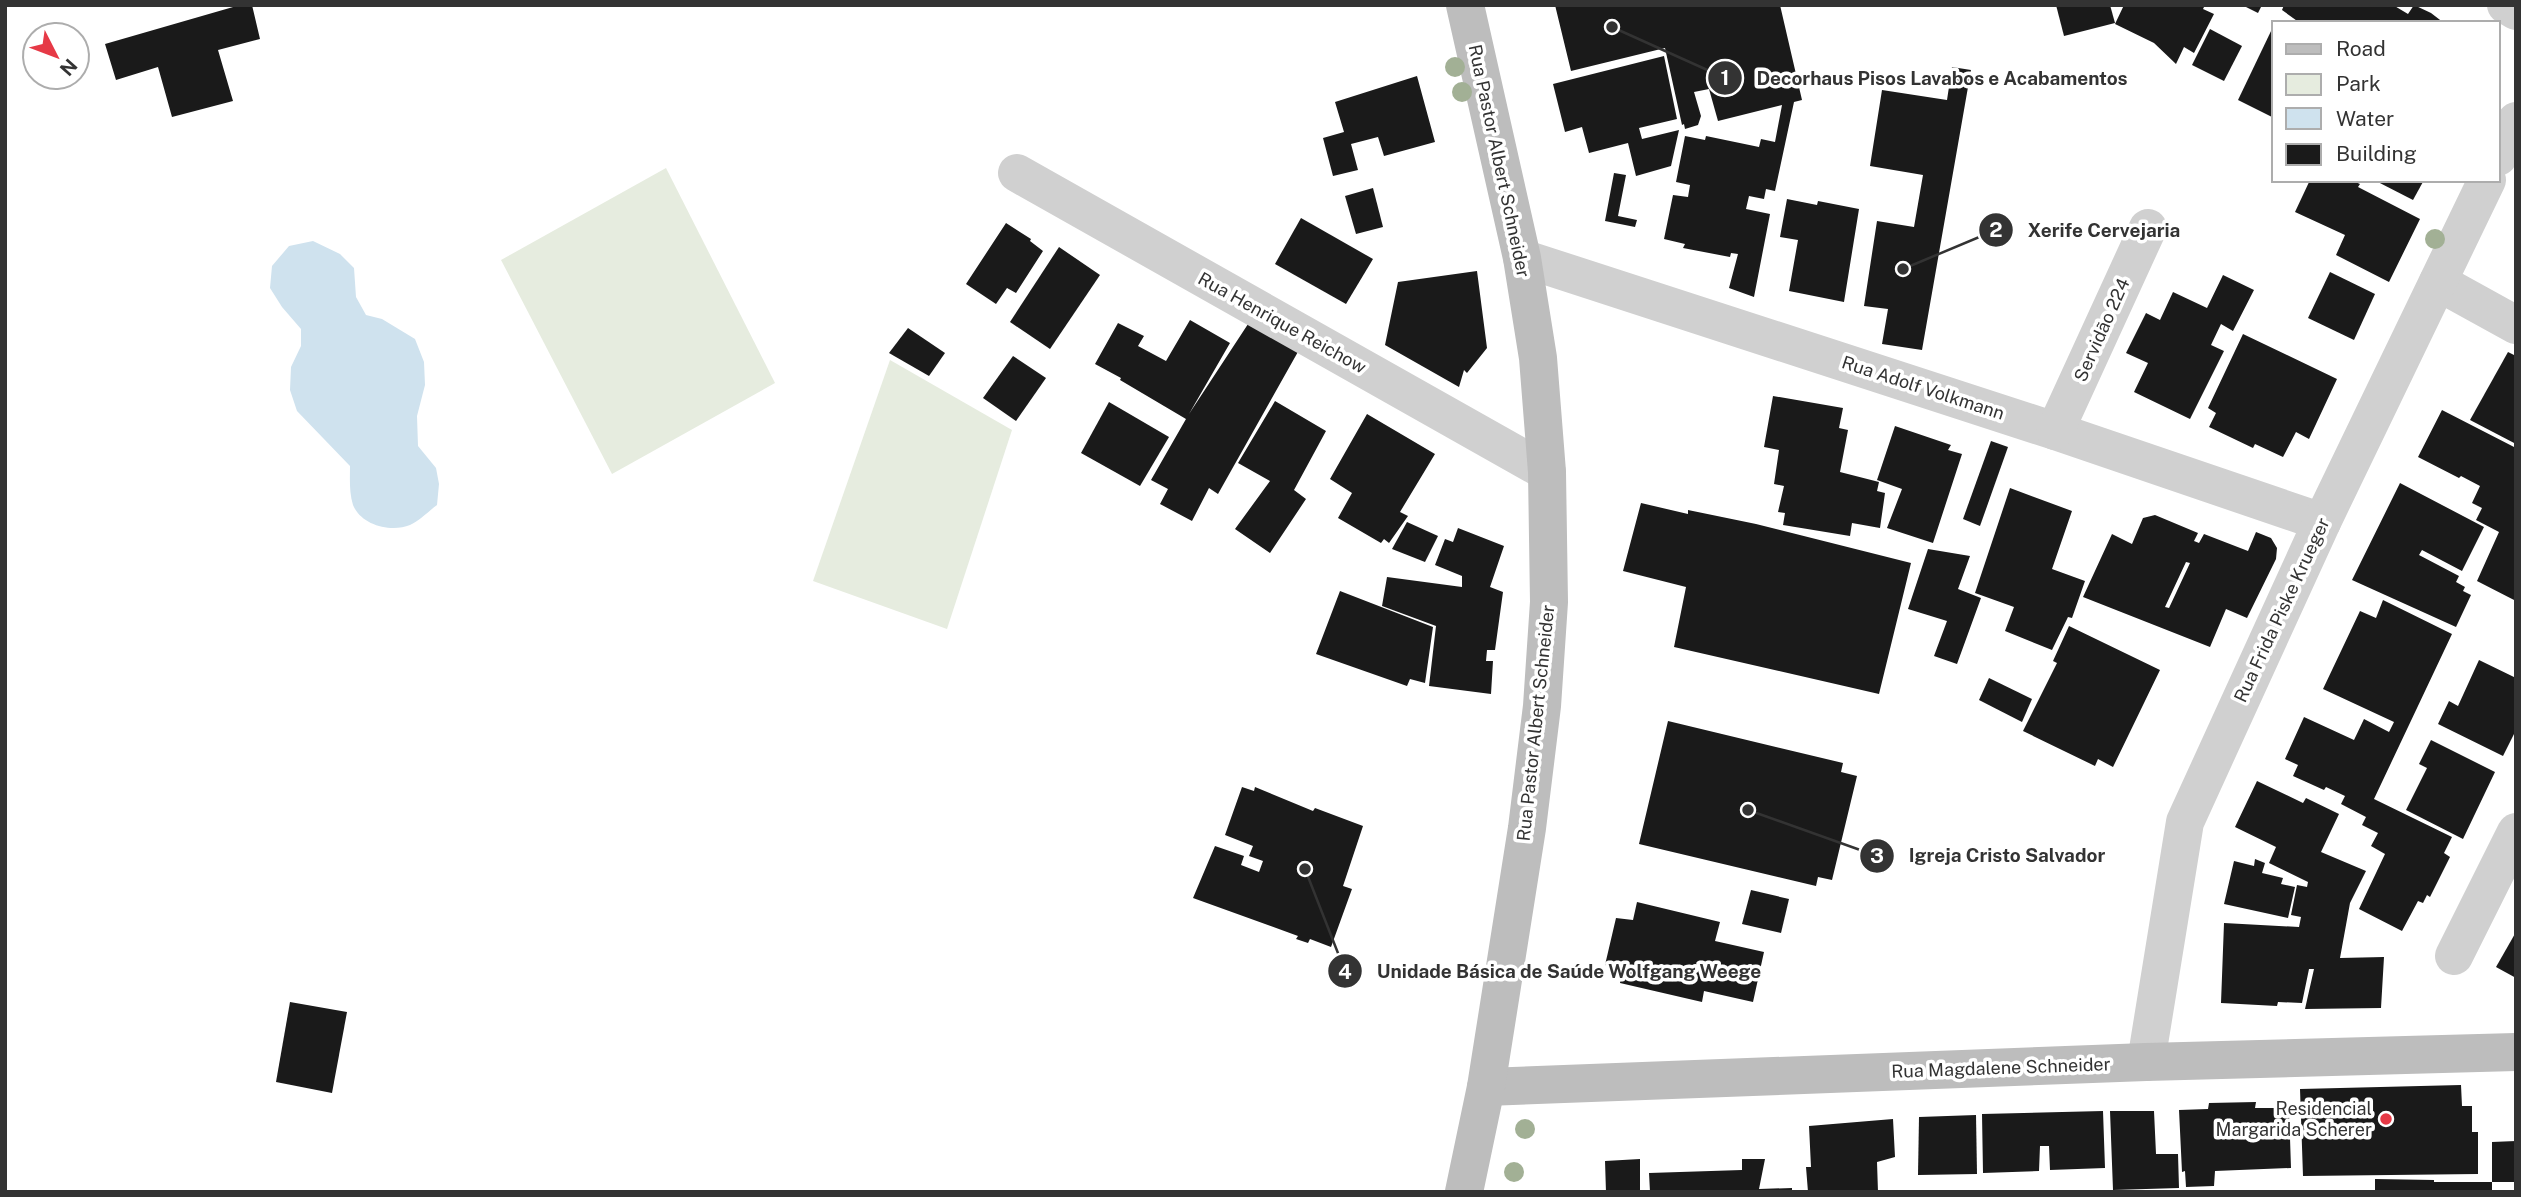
<svg xmlns="http://www.w3.org/2000/svg" width="2521" height="1197" viewBox="0 0 2521 1197" font-family="'Public Sans',sans-serif">
<style>
.green{fill:#e6ecdf}
.water{fill:#cfe2ee}
.building{fill:#1a1a1a;fill-rule:evenodd}
.lines{fill:none;stroke-linecap:round;stroke-linejoin:round}
.minor{stroke:#d0d0d0;stroke-width:38}
.secondary{stroke:#bdbdbd;stroke-width:38}
.tree{fill:#a2b095}
.poi-dot{fill:#e63946;stroke:#fff;stroke-width:2.5}
.labels{text-anchor:middle;stroke-width:7;stroke-linejoin:round;paint-order:stroke}
.street-label{font-size:18px;fill:#333;stroke:#fff}
.poi-label{font-size:18px;fill:#333;stroke:#fff;text-anchor:end}
.leader{fill:none;stroke:#333;stroke-width:2.5}
.callout-dot{fill:#333;stroke:#fff;stroke-width:2.5}
.mark-label{font-size:21px;text-anchor:middle;font-weight:bold;fill:#fff}
.callout-label{font-size:19px;text-anchor:middle;font-weight:bold;fill:#333;stroke:#fff;stroke-width:7;stroke-linejoin:round;paint-order:stroke}
</style>
<rect width="100%" height="100%" fill="#fff"/>
<!-- green -->
<g class="green">
<path d="M666,168L775,383L612,474L501,260Z"/>
<path d="M890,360L1012,430L947,629L813,581Z"/>
</g>
<!-- water -->
<path class="water" d="M313,241L340,254L354,268L356,297L366,315L382,319L415,339L424,362L425,385L417,416L418,446L436,468L439,484L437,505C429,511 419,521 410,525C391,533 361,525 353,505C349,492 350,479 350,466L297,411L290,390L291,367L301,346V329L282,307L270,288L272,266L289,246Z"/>
<!-- building -->
<g class="building">
<path d="M240,5H252L260,39L218,50L233,101L172,117L158,67L116,80L105,44Z"/>
<path d="M1555,5H1780L1802,100L1794,102L1775,191L1766,189L1764,199L1749,196L1746,209L1770,214L1754,297L1729,288L1738,254L1731,253L1730,257L1683,248L1685,244L1664,239L1673,195L1688,197L1690,185L1676,182L1685,136L1705,140L1706,136L1759,147L1761,139L1775,142L1782,105L1718,121L1709,89L1694,92L1701,116L1698,125L1685,129L1684,124L1682,125L1665,48L1571,71Z"/>
<path d="M2056,5H2110L2115,23L2064,36Z"/>
<path d="M2124,5H2205L2203,9L2214,14L2194,53L2184,47L2176,64L2154,43L2115,24Z"/>
<path d="M2242,5H2262L2258,13Z"/>
<path d="M2284,5H2393L2408,14L2414,5L2431,13L2444,23H2300L2282,10Z"/>
<path d="M2210,29L2242,46L2224,81L2192,65Z"/>
<path d="M2272,29L2274,30V118L2238,100Z"/>
<path d="M1664,56L1677,119L1639,128L1642,139L1679,130L1671,166L1636,176L1628,143L1589,153L1582,127L1565,132L1553,84Z"/>
<path d="M1952,67L1971,70L1922,350L1882,344L1888,309L1864,306L1877,221L1914,227L1923,175L1870,166L1882,90L1947,100Z"/>
<path d="M1417,76L1435,142L1384,156L1378,137L1351,144L1358,170L1333,176L1323,138L1344,132L1335,102Z"/>
<path d="M1614,173L1626,175L1618,216L1637,220L1635,227L1605,221Z"/>
<path d="M2310,180H2351L2360,184L2358,187L2420,219L2389,282L2336,255L2345,235L2295,212Z"/>
<path d="M2374,180H2424L2413,200Z"/>
<path d="M1373,188L1383,227L1356,234L1345,196Z"/>
<path d="M1787,199L1817,205L1818,201L1859,209L1844,302L1789,291L1798,240L1780,237Z"/>
<path d="M1301,218L1373,259L1346,304L1275,264Z"/>
<path d="M1006,223L1031,239L1030,241L1043,251L1016,293L1007,288L996,304L966,284Z"/>
<path d="M1059,247L1100,275L1050,349L1010,322Z"/>
<path d="M1477,271L1487,348L1467,373L1464,370L1459,387L1385,345L1398,282Z"/>
<path d="M2330,272L2375,294L2354,340L2308,318Z"/>
<path d="M2223,275L2254,290L2233,331L2221,324L2211,345L2224,351L2190,419L2134,392L2148,363L2126,353L2146,313L2160,320L2173,292L2207,308Z"/>
<path d="M1190,320L1230,343L1189,414L1250,321L1299,350L1218,494L1209,488L1192,521L1160,504L1168,489L1151,480L1186,419L1120,380L1121,378L1095,364L1118,323L1144,336L1138,346L1166,361Z"/>
<path d="M908,328L945,353L929,376L889,353Z"/>
<path d="M2243,334L2337,379L2309,439L2296,432L2283,457L2255,444L2253,448L2209,427L2216,413L2208,408Z"/>
<path d="M2508,352L2516,356V444L2470,420Z"/>
<path d="M1013,356L1046,378L1016,421L983,398Z"/>
<path d="M1773,396L1843,408L1839,428L1848,430L1840,472L1879,482L1877,491L1885,493L1880,528L1852,523L1850,536L1783,525L1785,513L1778,512L1784,486L1774,484L1779,450L1764,447Z"/>
<path d="M1275,401L1326,431L1294,490L1306,499L1270,553L1235,529L1270,481L1238,463Z"/>
<path d="M1109,402L1169,437L1140,486L1081,453Z"/>
<path d="M2442,410L2516,448V601L2477,581L2499,532L2476,520L2482,508L2472,503L2480,486L2461,476L2459,478L2418,457Z"/>
<path d="M1367,414L1435,454L1400,512L1408,516L1389,543L1384,539L1381,543L1338,518L1352,493L1330,479Z"/>
<path d="M1895,426L1951,445L1948,450L1962,454L1933,543L1887,528L1902,489L1877,480Z"/>
<path d="M1991,441L2008,447L1980,526L1963,519Z"/>
<path d="M2400,483L2484,527L2462,571L2422,550L2419,555L2459,576L2456,582L2465,587L2463,591L2471,595L2456,627L2352,580Z"/>
<path d="M2010,488L2072,511L2052,569L2085,581L2072,618L2068,617L2052,650L2005,631L2014,607L1975,593Z"/>
<path d="M1641,503L1688,514V510L1756,524L1911,563L1879,694L1674,647L1686,587L1623,571Z"/>
<path d="M2155,515L2198,533L2194,541L2199,543L2204,534L2248,551L2256,532L2271,538L2277,548L2276,559L2247,618L2226,609L2210,647L2083,597L2112,534L2132,544L2143,518ZM2186,562L2190,563L2169,608L2165,607Z"/>
<path d="M1407,522L1438,536L1425,562L1392,549Z"/>
<path d="M1458,528L1504,546L1490,587L1503,592L1495,650H1487L1486,661H1493L1491,694L1429,686L1436,626L1382,606L1387,577L1462,587V576L1435,565L1445,539L1453,542Z"/>
<path d="M1928,549L1970,556L1958,589L1981,598L1957,664L1934,656L1947,621L1908,609Z"/>
<path d="M1340,591L1433,627L1425,683L1410,679L1407,686L1316,654Z"/>
<path d="M2383,600L2452,634L2374,799L2452,837L2444,853L2450,857L2430,897L2427,895L2423,903L2418,901L2402,931L2359,909L2385,854L2371,846L2378,833L2362,825L2366,817L2341,804L2345,796L2326,787L2324,790L2293,776L2298,765L2285,759L2304,717L2354,740L2364,719L2389,732L2394,722L2323,689L2360,611L2376,618Z"/>
<path d="M2069,626L2160,670L2113,767L2098,759L2095,766L2023,731L2057,663L2053,661Z"/>
<path d="M2479,660L2516,678V730L2503,756L2438,724L2449,701L2458,706Z"/>
<path d="M1989,678L2032,699L2022,722L1979,700Z"/>
<path d="M1668,721L1843,763L1841,772L1857,776L1832,880L1818,877L1816,886L1639,844Z"/>
<path d="M2431,740L2495,772L2463,839L2406,810L2427,768L2419,764Z"/>
<path d="M2257,781L2303,803L2306,798L2339,814L2321,852L2366,871L2350,903L2340,958L2384,957L2381,1008L2305,1009L2314,969H2309L2302,1003L2278,1002L2277,1006L2221,1003L2224,923L2299,927L2301,917L2291,915L2297,885L2307,887L2308,882L2269,863L2276,847L2235,827Z"/>
<path d="M1242,787L1254,791L1255,787L1313,811L1315,808L1363,826L1343,886L1352,889L1331,947L1310,939L1308,943L1296,939L1298,936L1193,898L1215,846L1244,856L1241,865L1259,872L1263,861L1249,856L1253,846L1225,835Z"/>
<path d="M2255,859L2265,863L2262,873L2283,878L2281,884L2295,887L2288,918L2224,904L2234,861L2254,866Z"/>
<path d="M1751,890L1789,899L1781,933L1742,924Z"/>
<path d="M1637,902L1720,922L1715,941L1764,952L1753,1002L1704,991L1702,1002L1620,983L1622,969L1605,965L1616,918L1633,920Z"/>
<path d="M2516,932V978L2496,967Z"/>
<path d="M290,1002L347,1012L332,1093L276,1082Z"/>
<path d="M2461,1085L2462,1106H2472V1132H2478V1174L2303,1176L2300,1089Z"/>
<path d="M2256,1102L2255,1108H2289L2291,1168L2215,1171L2214,1186L2186,1187L2185,1171L2182,1172L2179,1110L2208,1109L2209,1103Z"/>
<path d="M2103,1111L2105,1168L2050,1170L2049,1146H2040L2039,1171L1983,1173L1982,1114Z"/>
<path d="M2110,1111H2154L2156,1154H2178L2179,1188L2113,1190Z"/>
<path d="M1976,1115L1977,1174L1918,1175L1919,1117Z"/>
<path d="M1893,1119L1895,1157L1877,1162L1878,1192H1808L1806,1167H1811L1809,1126Z"/>
<path d="M2516,1141V1182H2492V1192H2375V1179L2434,1180V1182H2492V1142Z"/>
<path d="M1640,1159V1192H1606L1605,1161Z"/>
<path d="M1742,1159H1765L1759,1189L1792,1188V1192H1650L1649,1173L1742,1170Z"/>
</g>
<g class="lines">
<!-- minor -->
<g class="minor">
<path d="M2506,5L2516,11"/>
<path d="M2498,157L2516,121"/>
<path d="M1017,173L1547,472"/>
<path d="M1522,258L2055,431L2322,522"/>
<path d="M2438,282L2516,325"/>
<path d="M2055,431L2148,228"/>
<path d="M2454,956L2516,832"/>
<path d="M2146,1062L2185,822L2322,522L2487,180"/>
</g>
<!-- secondary -->
<g class="secondary">
<path d="M1486,1087L2146,1062L2516,1052"/>
<path d="M1464,1192L1486,1087L1527,828L1542,706L1549,602L1547,472L1538,358L1522,258L1465,5"/>
</g>
</g>
<!-- trees -->
<g class="tree">
<circle cx="1455" cy="67" r="10"/>
<circle cx="1462" cy="92" r="10"/>
<circle cx="2435" cy="239" r="10"/>
<circle cx="1525" cy="1129" r="10"/>
<circle cx="1514" cy="1172" r="10"/>
</g>
<!-- markers -->
<circle class="poi-dot" cx="2386" cy="1119" r="7"/>
<g class="labels">
<!-- street labels -->
<g class="street-label">
<text transform="translate(1499 161) rotate(78)" y="6">Rua Pastor Albert Schneider</text>
<text transform="translate(1282 323) rotate(29)" y="6">Rua Henrique Reichow</text>
<text transform="translate(2102 330) rotate(-66)" y="6">Servidão 224</text>
<text transform="translate(1923 388) rotate(18)" y="6">Rua Adolf Volkmann</text>
<text transform="translate(2282 610) rotate(-65)" y="6">Rua Frida Piske Krueger</text>
<text transform="translate(1536 723) rotate(-84)" y="6">Rua Pastor Albert Schneider</text>
<text transform="translate(2001 1068) rotate(-2)" y="6">Rua Magdalene Schneider</text>
</g>
<!-- poi labels -->
<g class="poi-label">
<text x="2372" y="1115">Residencial<tspan x="2372" dy="21">Margarida Scherer</tspan></text>
</g>
</g>
<!-- callouts -->
<path class="leader" d="M1612 27L1725 78M1903 269L1996 230M1748 810L1877 856M1305 869L1345 971"/>
<g class="callout-dot">
<circle cx="1612" cy="27" r="7"/>
<circle cx="1903" cy="269" r="7"/>
<circle cx="1748" cy="810" r="7"/>
<circle cx="1305" cy="869" r="7"/>
<circle cx="1725" cy="78" r="18"/>
<circle cx="1996" cy="230" r="18"/>
<circle cx="1877" cy="856" r="18"/>
<circle cx="1345" cy="971" r="18"/>
</g>
<g class="mark-label">
<text x="1725" y="85">1</text>
<text x="1996" y="237">2</text>
<text x="1877" y="863">3</text>
<text x="1345" y="979">4</text>
</g>
<g class="callout-label">
<text x="1942" y="85">Decorhaus Pisos Lavabos e Acabamentos</text>
<text x="2104" y="237">Xerife Cervejaria</text>
<text x="2007" y="862">Igreja Cristo Salvador</text>
<text x="1569" y="978">Unidade Básica de Saúde Wolfgang Weege</text>
</g>
<!-- border -->
<rect width="2521" height="1197" fill="none" stroke="#333333" stroke-width="14"/>
<!-- legend -->
<rect x="2272" y="21" width="228" height="161" fill="#ffffff" stroke="#adadad" stroke-width="2"/>
<rect x="2286" y="44" width="35" height="10" fill="#bdbdbd" stroke="#adadad" stroke-width="2"/>
<text x="2336" y="56" font-size="21" fill="#333333">Road</text>
<rect x="2286" y="74" width="35" height="21" fill="#e6ecdf" stroke="#adadad" stroke-width="2"/>
<text x="2336" y="91" font-size="21" fill="#333333">Park</text>
<rect x="2286" y="108" width="35" height="21" fill="#cfe2ee" stroke="#adadad" stroke-width="2"/>
<text x="2336" y="126" font-size="21" fill="#333333">Water</text>
<rect x="2286" y="144" width="35" height="21" fill="#1a1a1a" stroke="#adadad" stroke-width="2"/>
<text x="2336" y="161" font-size="21" fill="#333333">Building</text>
<!-- north arrow -->
<g transform="translate(56 56) rotate(132)"><circle r="33" fill="#ffffff" stroke="#adadad" stroke-width="2"/>
<path d="M0-5L12 26L0 18L-12 26Z" fill="#e63946"/>
<text y="-10" font-size="19" font-weight="bold" text-anchor="middle" fill="#333333">N</text>
</g>
</svg>
